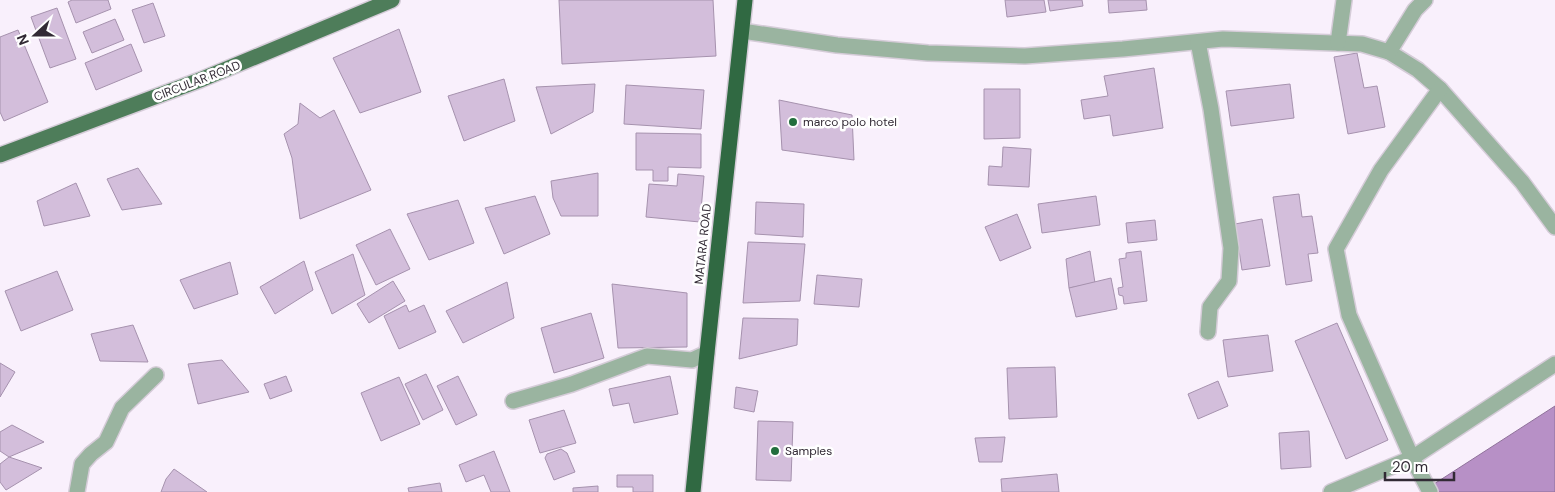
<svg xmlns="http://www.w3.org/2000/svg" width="1555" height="492" viewBox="0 0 1555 492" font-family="'DM Sans',sans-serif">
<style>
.water{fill:#b790c6;stroke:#8f719a}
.building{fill:#d3bedb;stroke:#a692ae}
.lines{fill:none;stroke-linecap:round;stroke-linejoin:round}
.minor-casing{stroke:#d5ccd8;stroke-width:18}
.major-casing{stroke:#d5ccd8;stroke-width:18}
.highway-casing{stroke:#d5ccd8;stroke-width:18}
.minor{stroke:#9ab4a0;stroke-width:15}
.major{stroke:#4e7d5a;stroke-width:15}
.highway{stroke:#306942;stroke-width:15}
.poi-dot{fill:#226e3d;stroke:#fff;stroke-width:2}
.labels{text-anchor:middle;stroke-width:5;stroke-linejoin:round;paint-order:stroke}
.street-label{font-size:12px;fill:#322a35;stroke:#fff}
.poi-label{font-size:12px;fill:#322a35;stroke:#fff;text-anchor:start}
</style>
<rect width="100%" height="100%" fill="#f9f0fc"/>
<!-- water -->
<path class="water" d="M1555,406V492H1438L1434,484Z"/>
<!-- building -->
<g class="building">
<path d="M72,0H108L111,9L76,23L68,2Z"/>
<path d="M559,0H713L716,56L562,64Z"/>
<path d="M1005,0H1044L1046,12L1007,17Z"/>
<path d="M1048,0H1082L1083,6L1050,11Z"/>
<path d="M1108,0H1146L1147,10L1109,13Z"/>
<path d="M153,3L165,36L144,43L132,10Z"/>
<path d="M57,8L76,59L50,68L31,17Z"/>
<path d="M115,19L124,40L92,53L83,32Z"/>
<path d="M399,29L421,92L360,113L333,58Z"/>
<path d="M18,30L48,102L4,121L0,112V37Z"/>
<path d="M131,44L142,71L96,90L85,63Z"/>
<path d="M1357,53L1364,88L1377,86L1385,127L1348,134L1334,57Z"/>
<path d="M1154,68L1163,128L1113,136L1110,115L1084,119L1081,100L1108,96L1104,76Z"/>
<path d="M504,79L515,121L464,141L448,96Z"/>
<path d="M595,84L593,112L551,134L536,87Z"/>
<path d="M1290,84L1294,118L1231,126L1226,91Z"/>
<path d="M626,85L704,90L701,129L624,124Z"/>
<path d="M984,89H1020V138L984,139Z"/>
<path d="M779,100L852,115L854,160L782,150Z"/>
<path d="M300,103L320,118L334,110L371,190L300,219L292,158L284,134L298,124Z"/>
<path d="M636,133L701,134V168L668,167V181H653V170H636Z"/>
<path d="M1003,147L1031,149L1029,187L988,185L989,166L1002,167Z"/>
<path d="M138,168L162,204L122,210L107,179Z"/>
<path d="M598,173V216H561L553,198L551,181Z"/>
<path d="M678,174L704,176L700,222L646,217L649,184L677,186Z"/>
<path d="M76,183L90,216L44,226L37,201Z"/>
<path d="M1299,194L1302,217L1312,216L1318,253L1308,254L1312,281L1286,285L1273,197Z"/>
<path d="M535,196L550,234L504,254L485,208Z"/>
<path d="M1096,196L1100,225L1042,233L1038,204Z"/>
<path d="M458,200L474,243L429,260L407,214Z"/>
<path d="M756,202L804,204L803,237L755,234Z"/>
<path d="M1017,214L1031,248L1000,261L985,227Z"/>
<path d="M1262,219L1270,266L1242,270L1235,224Z"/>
<path d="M1155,220L1157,240L1128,243L1126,223Z"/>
<path d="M390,229L410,269L376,285L356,245Z"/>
<path d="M748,242L805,244L800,301L743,303Z"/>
<path d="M1090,251L1095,283L1069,288L1066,259Z"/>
<path d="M1141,251L1147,301L1124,304L1123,296L1119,295L1118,288L1123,287L1119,259L1126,258V253Z"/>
<path d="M353,254L365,295L332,314L315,272Z"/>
<path d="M304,261L313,290L275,314L260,287Z"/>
<path d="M230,262L238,294L194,309L180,280Z"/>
<path d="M57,271L73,310L21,331L5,291Z"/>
<path d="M817,275L862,279L859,307L814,304Z"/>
<path d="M1111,278L1117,309L1076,317L1069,288Z"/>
<path d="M393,281L405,301L369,323L357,304Z"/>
<path d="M507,282L514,318L463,343L446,311Z"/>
<path d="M612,284L687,293V347L618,348Z"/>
<path d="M406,305L409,312L424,305L436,332L399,349L384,316Z"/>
<path d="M591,313L604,358L554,373L541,328Z"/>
<path d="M743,318L798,319L797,345L739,359Z"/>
<path d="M1337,323L1388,440L1346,459L1295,341Z"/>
<path d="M133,325L148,362L100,361L91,334Z"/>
<path d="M1268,335L1273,371L1228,377L1223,340Z"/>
<path d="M222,360L249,392L198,404L188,364Z"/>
<path d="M0,363L15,372L0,397Z"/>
<path d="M1055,367L1057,417L1009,419L1007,368Z"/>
<path d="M426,374L443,410L423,420L405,384Z"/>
<path d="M286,376L292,391L270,399L264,384Z"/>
<path d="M458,376L477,415L456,425L437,386Z"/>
<path d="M670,376L678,414L634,423L629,403L613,406L609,389Z"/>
<path d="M399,377L420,424L381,441L361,393Z"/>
<path d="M1218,381L1228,406L1198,419L1188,394Z"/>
<path d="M736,387L758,391L754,412L734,408Z"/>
<path d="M564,410L576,443L540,453L529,420Z"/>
<path d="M758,421L793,422L791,481L756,480Z"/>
<path d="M12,425L44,442L9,457L0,451V432Z"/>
<path d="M1309,431L1311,467L1281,469L1279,433Z"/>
<path d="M1005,437L1002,462H979L975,438Z"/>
<path d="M561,449L567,453L575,472L554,480L545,458L547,454Z"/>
<path d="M494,451L510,492H491L484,475L466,482L459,465Z"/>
<path d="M9,457L42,468L6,490L0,482V464Z"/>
<path d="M174,469L207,492H161L166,479Z"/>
<path d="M1057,474L1059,492H1002L1001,479Z"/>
<path d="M617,475H653V492H633V487H617Z"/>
<path d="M440,483L442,492H409L408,488Z"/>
<path d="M598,486V492H573V488Z"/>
</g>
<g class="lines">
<!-- minor casing -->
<g class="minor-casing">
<g id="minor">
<path d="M742,31L837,45L928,53L1025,56L1123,49L1223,39L1362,44L1389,52L1418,70L1440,89L1522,182L1555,227"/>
<path d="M1198,42L1211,109L1231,248L1229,281L1210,307L1208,332"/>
<path d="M1338,43L1344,0"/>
<path d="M1389,52L1415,10L1425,0"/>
<path d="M513,401L572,384L647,356L692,360L707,353"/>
<path d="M77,492L82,464L91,454L106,442L122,408L156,375"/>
<path d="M1331,492L1412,458L1555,364"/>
<path d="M1430,492L1412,458L1349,315L1336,249L1381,170L1440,89"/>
</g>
</g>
<!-- major casing -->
<g class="major-casing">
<path id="major" d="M0,155L200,80L392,0"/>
</g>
<!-- highway casing -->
<g class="highway-casing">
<path id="highway" d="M693,492L707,353L745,0"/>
</g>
<!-- minor -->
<use href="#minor" class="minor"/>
<!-- major -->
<use href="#major" class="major"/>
<!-- highway -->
<use href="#highway" class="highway"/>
</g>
<!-- markers -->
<g class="poi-dot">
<circle cx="793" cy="122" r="5"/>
<circle cx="775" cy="451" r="5"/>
</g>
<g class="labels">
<!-- street labels -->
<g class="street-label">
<text transform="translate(197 81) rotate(-21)" y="4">CIRCULAR ROAD</text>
<text transform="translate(703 244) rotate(-84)" y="4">MATARA ROAD</text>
</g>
<!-- poi labels -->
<g class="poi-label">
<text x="803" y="126">marco polo hotel</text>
<text x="785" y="455">Samples</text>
</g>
</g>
<!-- north arrow -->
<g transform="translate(35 35) rotate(249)" stroke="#ffffff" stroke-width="4" paint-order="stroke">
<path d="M0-4L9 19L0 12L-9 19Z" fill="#322a35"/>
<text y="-8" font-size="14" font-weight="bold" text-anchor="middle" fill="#322a35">N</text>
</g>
<!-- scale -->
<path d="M1385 472v8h69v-8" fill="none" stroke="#322a35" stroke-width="2.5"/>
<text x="1392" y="472" font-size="15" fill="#322a35" stroke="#ffffff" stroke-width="4" paint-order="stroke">20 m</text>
</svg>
